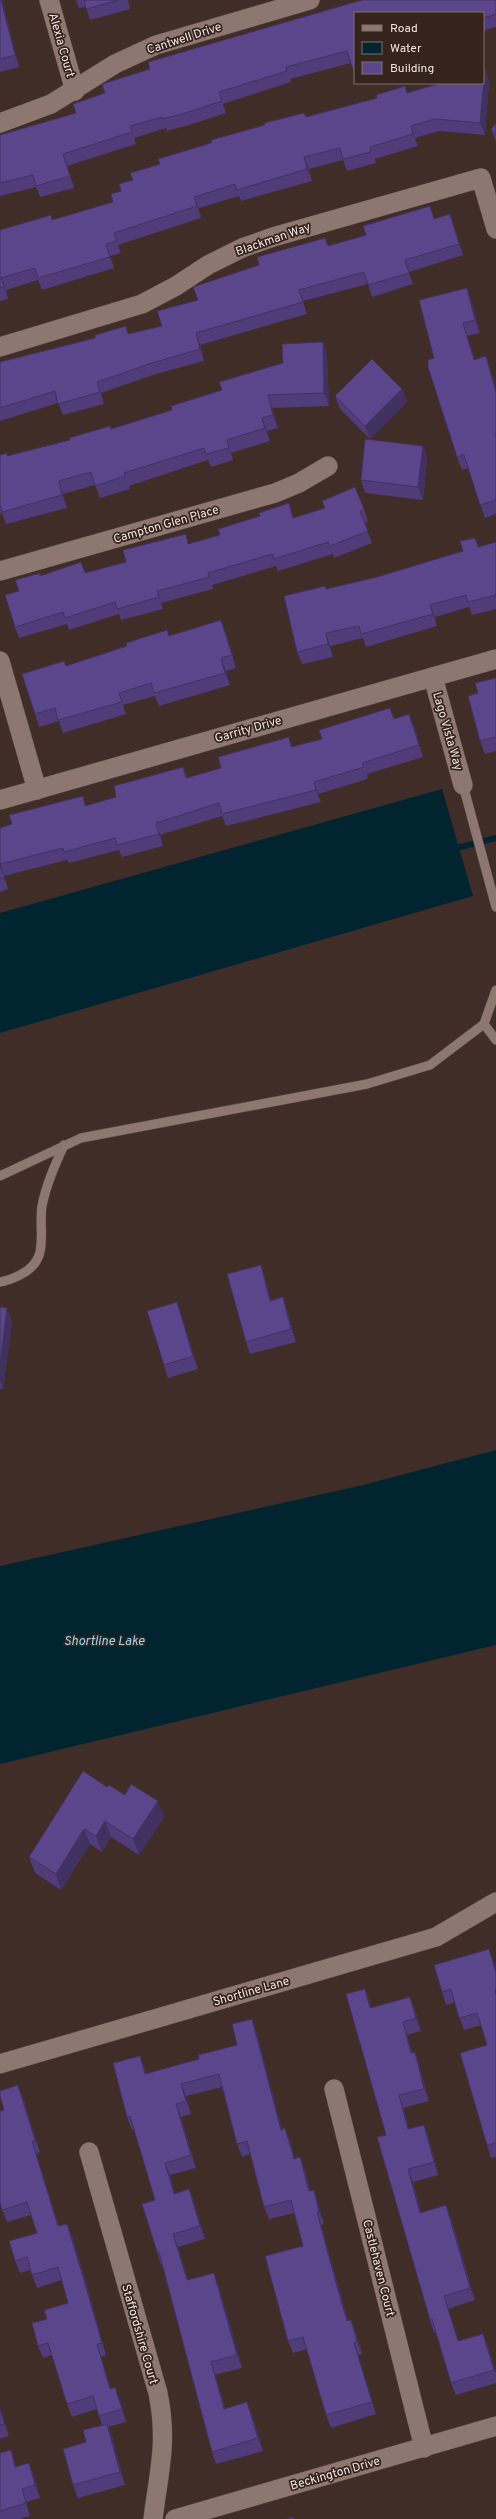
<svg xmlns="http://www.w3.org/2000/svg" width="496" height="2519" viewBox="0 0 496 2519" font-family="Overpass,sans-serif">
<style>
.water{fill:#012530}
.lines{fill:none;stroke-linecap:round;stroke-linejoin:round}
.stream{stroke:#012530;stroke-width:6}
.lane-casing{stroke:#5b4b45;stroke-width:10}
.street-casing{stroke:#5b4b45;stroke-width:20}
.lane{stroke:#8d7770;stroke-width:9}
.street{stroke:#8d7770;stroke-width:19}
.wall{fill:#4f3c78}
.shaded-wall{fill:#403161}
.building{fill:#5c468b;stroke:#403161}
.labels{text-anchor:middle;stroke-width:3.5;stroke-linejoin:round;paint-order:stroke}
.street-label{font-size:12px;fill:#f1e5e0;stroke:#35231d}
.water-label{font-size:13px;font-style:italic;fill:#8fdcf7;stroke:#35231d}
</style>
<rect width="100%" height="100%" fill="#402d27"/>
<!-- water -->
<g class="water">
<path d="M442,789L473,896L0,1033V913Z"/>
<path d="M496,1450V1645L0,1764V1566L363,1485Z"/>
</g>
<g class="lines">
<!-- stream -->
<path class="stream" d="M453,849L496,838"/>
<!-- lane casing -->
<g class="lane-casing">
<g id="lane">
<path d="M463,785L496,907"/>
<path d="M484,1024L496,1040"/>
<path d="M0,1176L81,1138L367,1084L430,1065L484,1024L496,990"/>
<path d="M0,1282C7,1281 14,1278 20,1275C51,1260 38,1233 42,1206C46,1185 55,1165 64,1145"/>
</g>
</g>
<!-- street casing -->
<g class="street-casing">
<g id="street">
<path d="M49,0L75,91"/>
<path d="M0,123L51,104L115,64L156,45L310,0"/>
<path d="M0,347L142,304L176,286L208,265L242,248L273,237L481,178L496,229"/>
<path d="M0,571L275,493L299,483L328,466"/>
<path d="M0,661L37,790"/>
<path d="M433,677L463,785"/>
<path d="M0,800L496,659"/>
<path d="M0,2064L436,1937L496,1902"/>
<path d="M334,2089L424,2448"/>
<path d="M89,2152L158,2393C168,2443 159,2470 153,2519"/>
<path d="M175,2519L496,2426"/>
</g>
</g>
<!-- lane -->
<use href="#lane" class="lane"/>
<!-- street -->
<use href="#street" class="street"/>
</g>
<!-- wall -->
<g class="wall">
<path d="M0,0H2L19,67L0,72Z"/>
<path d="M76,0H128L130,9L90,20L86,7L79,8Z"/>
<path d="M362,0H496V27L483,31V13H355V76L351,63L290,79L291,82L223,104L226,113L189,125L167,131L166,128L134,138L136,144L67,166L74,188L40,197L36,187L0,196V135L76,113L73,104L105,93L102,84L150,69L148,62Z"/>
<path d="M485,70L489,81L485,135L439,131L415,138L418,146L375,159L376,163L347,171L343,160L309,169L312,181L241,201L239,196L199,208L201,218L118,245L121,253L110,256L114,268L42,290L38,280L6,290L8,299L0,301V230L52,220L113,202L121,191L133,180L160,164L306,117L407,93Z"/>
<path d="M496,124V142L491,129Z"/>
<path d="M450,214L463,255L409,272L413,284L372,297L368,284L303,301L307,314L200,345L204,361L156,374L101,393L104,404L63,415L58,403L0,421V362L129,334L162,326L198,300L328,246L435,219Z"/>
<path d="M467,288L471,300L480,333L467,336L475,360L486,356L490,369L496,389V514L485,518L468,468L462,470L457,457L434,358Z"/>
<path d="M323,342L327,355L329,406L272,408L278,428L267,431L270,441L231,453L233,460L211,467L208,460L129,486L130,489L100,498L95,485L63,494L67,508L6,524L2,513L0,514V455L7,456L111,429L172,410L222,390L283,363Z"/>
<path d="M402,389L407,402L370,439L340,409L335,396Z"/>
<path d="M423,446L427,459L423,500L365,493L361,480Z"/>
<path d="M322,501L364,509L368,521L364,523L372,543L334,558L333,554L278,571L276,566L212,585L213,589L161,603L163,609L121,620L119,614L69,630L67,624L19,638L15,627L19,591L40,576L81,562L85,573L189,544L294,518L325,508Z"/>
<path d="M496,542V609L472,615L469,607L435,617L437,626L366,647L363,638L330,646L333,657L302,664L297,652L325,586L326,589L377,577Z"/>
<path d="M167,630L169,636L226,633L236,668L226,671L230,685L159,706L155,696L123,705L126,714L63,733L59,721L39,727L35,714L66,666L127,646Z"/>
<path d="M496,678V751L485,754L480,741L478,693Z"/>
<path d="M394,719L414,726L423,757L367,774L368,779L318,794L321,802L226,826L222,816L160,835L163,846L122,857L119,850L69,863L67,860L4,876L8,889L0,892V828L12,824L83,796L86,806L116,797L183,767L187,778L221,768L289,737L292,747Z"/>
<path d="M261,1265L265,1278L271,1300L283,1297L287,1310L296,1342L250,1354L246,1342Z"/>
<path d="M0,1307L12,1321L3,1389H0Z"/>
<path d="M181,1315L198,1369L168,1378L164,1365Z"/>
<path d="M107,1787L164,1817L139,1855L111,1837L102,1852L90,1844L61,1890L35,1873L29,1857Z"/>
<path d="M489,1949L496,1969V2157L491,2158L487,2145V2045L481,2025L464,2030L455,2002L446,2005L442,1992Z"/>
<path d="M370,2002L371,2007L415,2010L421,2031L407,2035L412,2052L419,2064L429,2101L403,2108L409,2129L429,2138L438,2175L413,2182L421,2213L451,2218L475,2300L448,2309L458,2341L488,2346L496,2373V2383L456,2395L451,2383L436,2332L434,2333L430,2320L386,2135Z"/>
<path d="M252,2019L256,2031L282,2129L285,2128L290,2141L295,2158L300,2157L305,2170L310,2191L318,2203L324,2224L321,2225L343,2303L348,2321L356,2333L362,2354L358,2355L376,2414L331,2428L326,2415L307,2349L293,2353L288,2341L303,2246L295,2213L269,2219L264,2207L250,2154L242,2157L237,2144L222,2087L186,2096L191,2114L181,2117L196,2168L170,2175L175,2194L189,2189L194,2202L205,2239L178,2247L188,2280L219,2286L242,2368L215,2375L225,2408L252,2414L263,2451L216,2464L212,2452L162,2265H161L157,2252L155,2200L134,2129L132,2130L127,2117L145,2069L146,2074L199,2059L237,2045Z"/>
<path d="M23,2098L40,2152L36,2154L59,2226L72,2236L89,2293L106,2355L101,2357L111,2389L120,2400L126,2422L108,2427L112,2437L125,2485L78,2498L73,2485L86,2442L102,2425L97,2409L72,2417L67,2404L52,2355L43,2358L38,2346L47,2319L68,2303L62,2280L37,2288L30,2270L20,2273L15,2261L37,2233L31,2215L7,2222L2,2210L4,2110Z"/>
<path d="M0,2408L3,2417L9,2436L0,2439Z"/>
<path d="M11,2450L16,2467L29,2463L34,2476L40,2498L26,2502L30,2516L20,2519H0V2453Z"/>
</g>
<!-- shaded-wall -->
<g class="shaded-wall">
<path d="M1,0H2L19,67L15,55Z"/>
<path d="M485,70L489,81L485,135L480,123Z"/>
<path d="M411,126L415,138L418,146L413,134Z"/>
<path d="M304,157L309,169L312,181L307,169Z"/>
<path d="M194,197L199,208L201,218Z"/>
<path d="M450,214L454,226L463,255L459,244Z"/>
<path d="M1,278L6,290L8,299Z"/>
<path d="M467,288L471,300L480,333L475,320Z"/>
<path d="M463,323L467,336L479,372L474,360Z"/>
<path d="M196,333L200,345L204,361L200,349Z"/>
<path d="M323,342L327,355L329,406L324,393Z"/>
<path d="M486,356L490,369L496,389V393Z"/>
<path d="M97,382L101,393L104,404L100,392Z"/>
<path d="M402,389L407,402L370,439L365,426Z"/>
<path d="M268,395L272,408L278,428L273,415Z"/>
<path d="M262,418L267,431L270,441L265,428Z"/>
<path d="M423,446L427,459L423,500L418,487Z"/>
<path d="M59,481L63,494L67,508L62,495Z"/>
<path d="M430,605L435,617L437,626Z"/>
<path d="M221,620L226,633L236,668L232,655Z"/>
<path d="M326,633L330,646L333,657L328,644Z"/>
<path d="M221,658L226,671L230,685L225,673Z"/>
<path d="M409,714L414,726L423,757L419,745Z"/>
<path d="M314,782L318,794L321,802L316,790Z"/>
<path d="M156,823L160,835L163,846L159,834Z"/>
<path d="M261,1265L265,1278L275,1313L270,1301Z"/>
<path d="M283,1297L287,1310L296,1342L291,1329Z"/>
<path d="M177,1302L181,1315L198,1369L193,1356Z"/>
<path d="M7,1308L12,1321L3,1389L0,1381V1364Z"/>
<path d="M158,1801L164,1817L139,1855L133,1839Z"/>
<path d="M105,1821L111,1837L102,1852L96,1836Z"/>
<path d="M84,1829L90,1844L61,1890L56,1874Z"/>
<path d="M489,1949L494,1961L496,1969V1973Z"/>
<path d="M365,1989L370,2002L375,2020L370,2008Z"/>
<path d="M410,1997L415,2010L421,2031L416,2018Z"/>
<path d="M252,2019L256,2031L286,2142L281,2130Z"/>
<path d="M403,2022L407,2035L415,2065L411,2053Z"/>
<path d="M415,2052L419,2064L429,2101L424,2089Z"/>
<path d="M140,2056L145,2069L149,2087L145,2074Z"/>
<path d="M181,2084L186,2096L191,2114L186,2101Z"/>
<path d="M18,2085L23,2098L40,2152L35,2140Z"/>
<path d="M399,2095L403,2108L413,2142L408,2129Z"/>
<path d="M176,2104L181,2117L196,2168L191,2155Z"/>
<path d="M424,2125L429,2138L438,2175L434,2162Z"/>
<path d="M285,2128L290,2141L299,2171L294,2159Z"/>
<path d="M32,2141L36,2154L63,2239L58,2226Z"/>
<path d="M300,2157L305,2170L314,2204L309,2191Z"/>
<path d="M165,2163L170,2175L179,2207L174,2194Z"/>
<path d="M408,2169L413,2182L425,2226L420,2213Z"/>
<path d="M189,2189L194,2202L205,2239L200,2226Z"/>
<path d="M314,2190L318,2203L324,2224L319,2212Z"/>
<path d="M446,2205L451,2218L475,2300L470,2288Z"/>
<path d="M317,2212L321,2225L351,2334L347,2321L338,2290Z"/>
<path d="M67,2224L72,2236L89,2293L106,2355L102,2343Z"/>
<path d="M173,2234L178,2247L191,2293L187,2280Z"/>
<path d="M214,2273L219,2286L242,2368L237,2355Z"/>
<path d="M351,2320L356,2333L362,2354L357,2341Z"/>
<path d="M483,2334L488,2346L496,2375L494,2370Z"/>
<path d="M354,2343L358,2355L376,2414L372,2402Z"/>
<path d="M97,2344L101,2357L114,2402L110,2389Z"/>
<path d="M211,2362L215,2375L228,2421L224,2409Z"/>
<path d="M115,2387L120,2400L126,2422L122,2409Z"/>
<path d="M247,2402L252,2414L263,2451L258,2438Z"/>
<path d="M0,2407L3,2417L9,2436L4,2424Z"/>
<path d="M107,2424L112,2437L125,2485L120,2472Z"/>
<path d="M11,2450L15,2462L20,2480L15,2467Z"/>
<path d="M29,2463L34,2476L40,2498L35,2485Z"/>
</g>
<!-- building -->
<g class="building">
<path d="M0,0H1L15,55L0,59Z"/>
<path d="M84,0H119L86,9Z"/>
<path d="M362,0H496V14L483,18V13H355V66L352,67L347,51L286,67L287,71L219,92L222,101L185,113L163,119L162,117L130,126L132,132L63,154L70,176L36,186L33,175L0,183V135L76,113L73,104L105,93L102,84L150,69L148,62Z"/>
<path d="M483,69L485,70L480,123L435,119L411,126L413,134L370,147L371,152L343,159L340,148L304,157L307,169L237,190L235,184L194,197L197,206L114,233L117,241L106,244L110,257L38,278L35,268L1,278L4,287L0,288V230L51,215L52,220L113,202L111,194L121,191L119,184L133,180L130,173L160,164L158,159L211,143V140L265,125L264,123L304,113L306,117L377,98L376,95L405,86L407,93L441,83H483Z"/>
<path d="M496,124V135L491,129Z"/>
<path d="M430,206L434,219L450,214L459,244L405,260L409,273L368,285L364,272L299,290L303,302L196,333L200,349L152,363L97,382L100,392L58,404L55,391L0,408V362L95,338V335L126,326L128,334L162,326L157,311L198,300L193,287L259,265L257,257L325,238L328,246L366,235L363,226Z"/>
<path d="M467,288L475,320L463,323L474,360L486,356L496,393V434H495L496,436V500L480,505L464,455L457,457L428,367V360L434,358L419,300Z"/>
<path d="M323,342L324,393L268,395L273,415L262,418L265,428L227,440L229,448L206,454L204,448L124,473L125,476L95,486L91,472L59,481L62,495L2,512L0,506V455L7,453V456L70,440L69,438L110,426L111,429L172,410L171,406L222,390L219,382L283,363L282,344Z"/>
<path d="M372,359L402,389L365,426L335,396Z"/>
<path d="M365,439L423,446L418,487L361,480Z"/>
<path d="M355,487L364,509L360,511L368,531L330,546L328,542L274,559L272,554L208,573L209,577L157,591L159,597L117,609L115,602L65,618L63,612L15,627L5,595L19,591L15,580L40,573V576L81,562L85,573L126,562L123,550L186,534L188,544L220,535L218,529L260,516L259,513L289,503L293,518L325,508L322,501Z"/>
<path d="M475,538L478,547L496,542V595L468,602L466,595L430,605L433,614L361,634L359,626L326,633L328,644L297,652L284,596L325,586L326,589L377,577L463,551L460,541Z"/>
<path d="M221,620L232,655L221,658L225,673L154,693L151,683L119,693L122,702L58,720L55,708L35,714L22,674L64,661L66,666L127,646L126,643L167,630L169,636Z"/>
<path d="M496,678V737L480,741L468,696L478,693L475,683Z"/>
<path d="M390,708L394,719L409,714L419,745L362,763L364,767L314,782L316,790L222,814L219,803L156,823L159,834L117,845L115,838L64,852L63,848L0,864V828L12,824L9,815L83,796L85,806L116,797L114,786L183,767L186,778L221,768L218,757L289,737L291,747L322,739L319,730Z"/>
<path d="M0,864L4,877L0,879Z"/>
<path d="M261,1265L270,1301L283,1297L291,1329L246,1342L227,1274Z"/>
<path d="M177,1302L193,1356L164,1365L147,1311Z"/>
<path d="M0,1307L7,1308L0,1364Z"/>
<path d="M83,1771L107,1787L109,1785L125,1795L131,1784L158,1801L133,1839L105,1821L96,1836L84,1829L56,1874L29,1857Z"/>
<path d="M489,1949L496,1973V1990H495L496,1995V2143L487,2145L460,2053L487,2045L477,2013L459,2018L451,1989L442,1992L434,1965Z"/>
<path d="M365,1989L370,2008L410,1997L416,2018L403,2022L411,2053L415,2052L424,2089L399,2095L408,2129L424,2125L434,2162L408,2169L420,2213L446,2205L470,2288L444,2296L458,2341L483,2334L494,2370L451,2383L432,2319L430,2320L377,2137L386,2135L346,1994Z"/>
<path d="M252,2019L281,2130L285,2128L294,2159L300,2157L309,2191L314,2190L319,2212H317L338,2290L347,2321L351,2320L357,2341L354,2343L372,2402L326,2415L303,2337L288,2341L265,2256L303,2246L291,2200L264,2207L247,2141L237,2144L219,2074L181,2084L186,2101L176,2104L191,2155L165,2163L174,2194L189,2189L200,2226L173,2234L187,2280L214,2273L237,2355L211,2362L224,2409L247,2402L258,2438L212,2452L159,2252H157L142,2204L155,2200L130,2116L127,2117L113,2063L140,2056L145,2074L199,2059L198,2055L237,2045L232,2024Z"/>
<path d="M18,2085L35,2140L32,2141L58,2226L67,2224L84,2280L102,2343L97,2344L110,2389L115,2387L122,2409L99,2416L93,2396L67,2404L48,2343L38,2346L32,2323L47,2319L44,2310L68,2303L58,2267L32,2275L27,2257L15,2261L9,2241L37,2233L27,2202L2,2210L0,2202V2111L4,2110L0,2096V2091Z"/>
<path d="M0,2408L4,2424L0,2425Z"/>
<path d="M107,2424L120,2472L73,2485L63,2449L86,2442L83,2430Z"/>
<path d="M11,2450L15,2467L29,2463L35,2485L22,2489L26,2503L0,2511V2453Z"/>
<path d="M293,2517L294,2519H287Z"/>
</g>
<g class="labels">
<!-- street labels -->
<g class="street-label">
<text transform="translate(184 38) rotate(-18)" y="4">Cantwell Drive</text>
<text transform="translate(62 45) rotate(74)" y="4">Alexia Court</text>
<text transform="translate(273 239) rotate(-19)" y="4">Blackman Way</text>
<text transform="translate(166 524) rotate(-16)" y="4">Campton Glen Place</text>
<text transform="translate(248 729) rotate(-16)" y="4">Garrity Drive</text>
<text transform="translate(448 731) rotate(74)" y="4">Lago Vista Way</text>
<text transform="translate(251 1991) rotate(-16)" y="4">Shortline Lane</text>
<text transform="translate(379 2268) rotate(76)" y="4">Castlehaven Court</text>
<text transform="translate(140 2334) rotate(74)" y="4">Staffordshire Court</text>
<text transform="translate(335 2473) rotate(-16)" y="4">Beckington Drive</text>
</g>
<!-- water labels -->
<g class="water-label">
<text x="104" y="1645">Shortline Lake</text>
</g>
</g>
<!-- legend -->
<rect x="354" y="12" width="130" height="72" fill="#35231d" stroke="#80716b"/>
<rect x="362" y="25" width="20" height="6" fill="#8d7770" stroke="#80716b"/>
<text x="390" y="32" font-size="12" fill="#f1e5e0">Road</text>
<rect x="362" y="42" width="20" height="12" fill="#012530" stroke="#80716b"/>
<text x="390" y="52" font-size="12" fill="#f1e5e0">Water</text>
<rect x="362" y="62" width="20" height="12" fill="#5c468b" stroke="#80716b"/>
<text x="390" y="72" font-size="12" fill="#f1e5e0">Building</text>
</svg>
